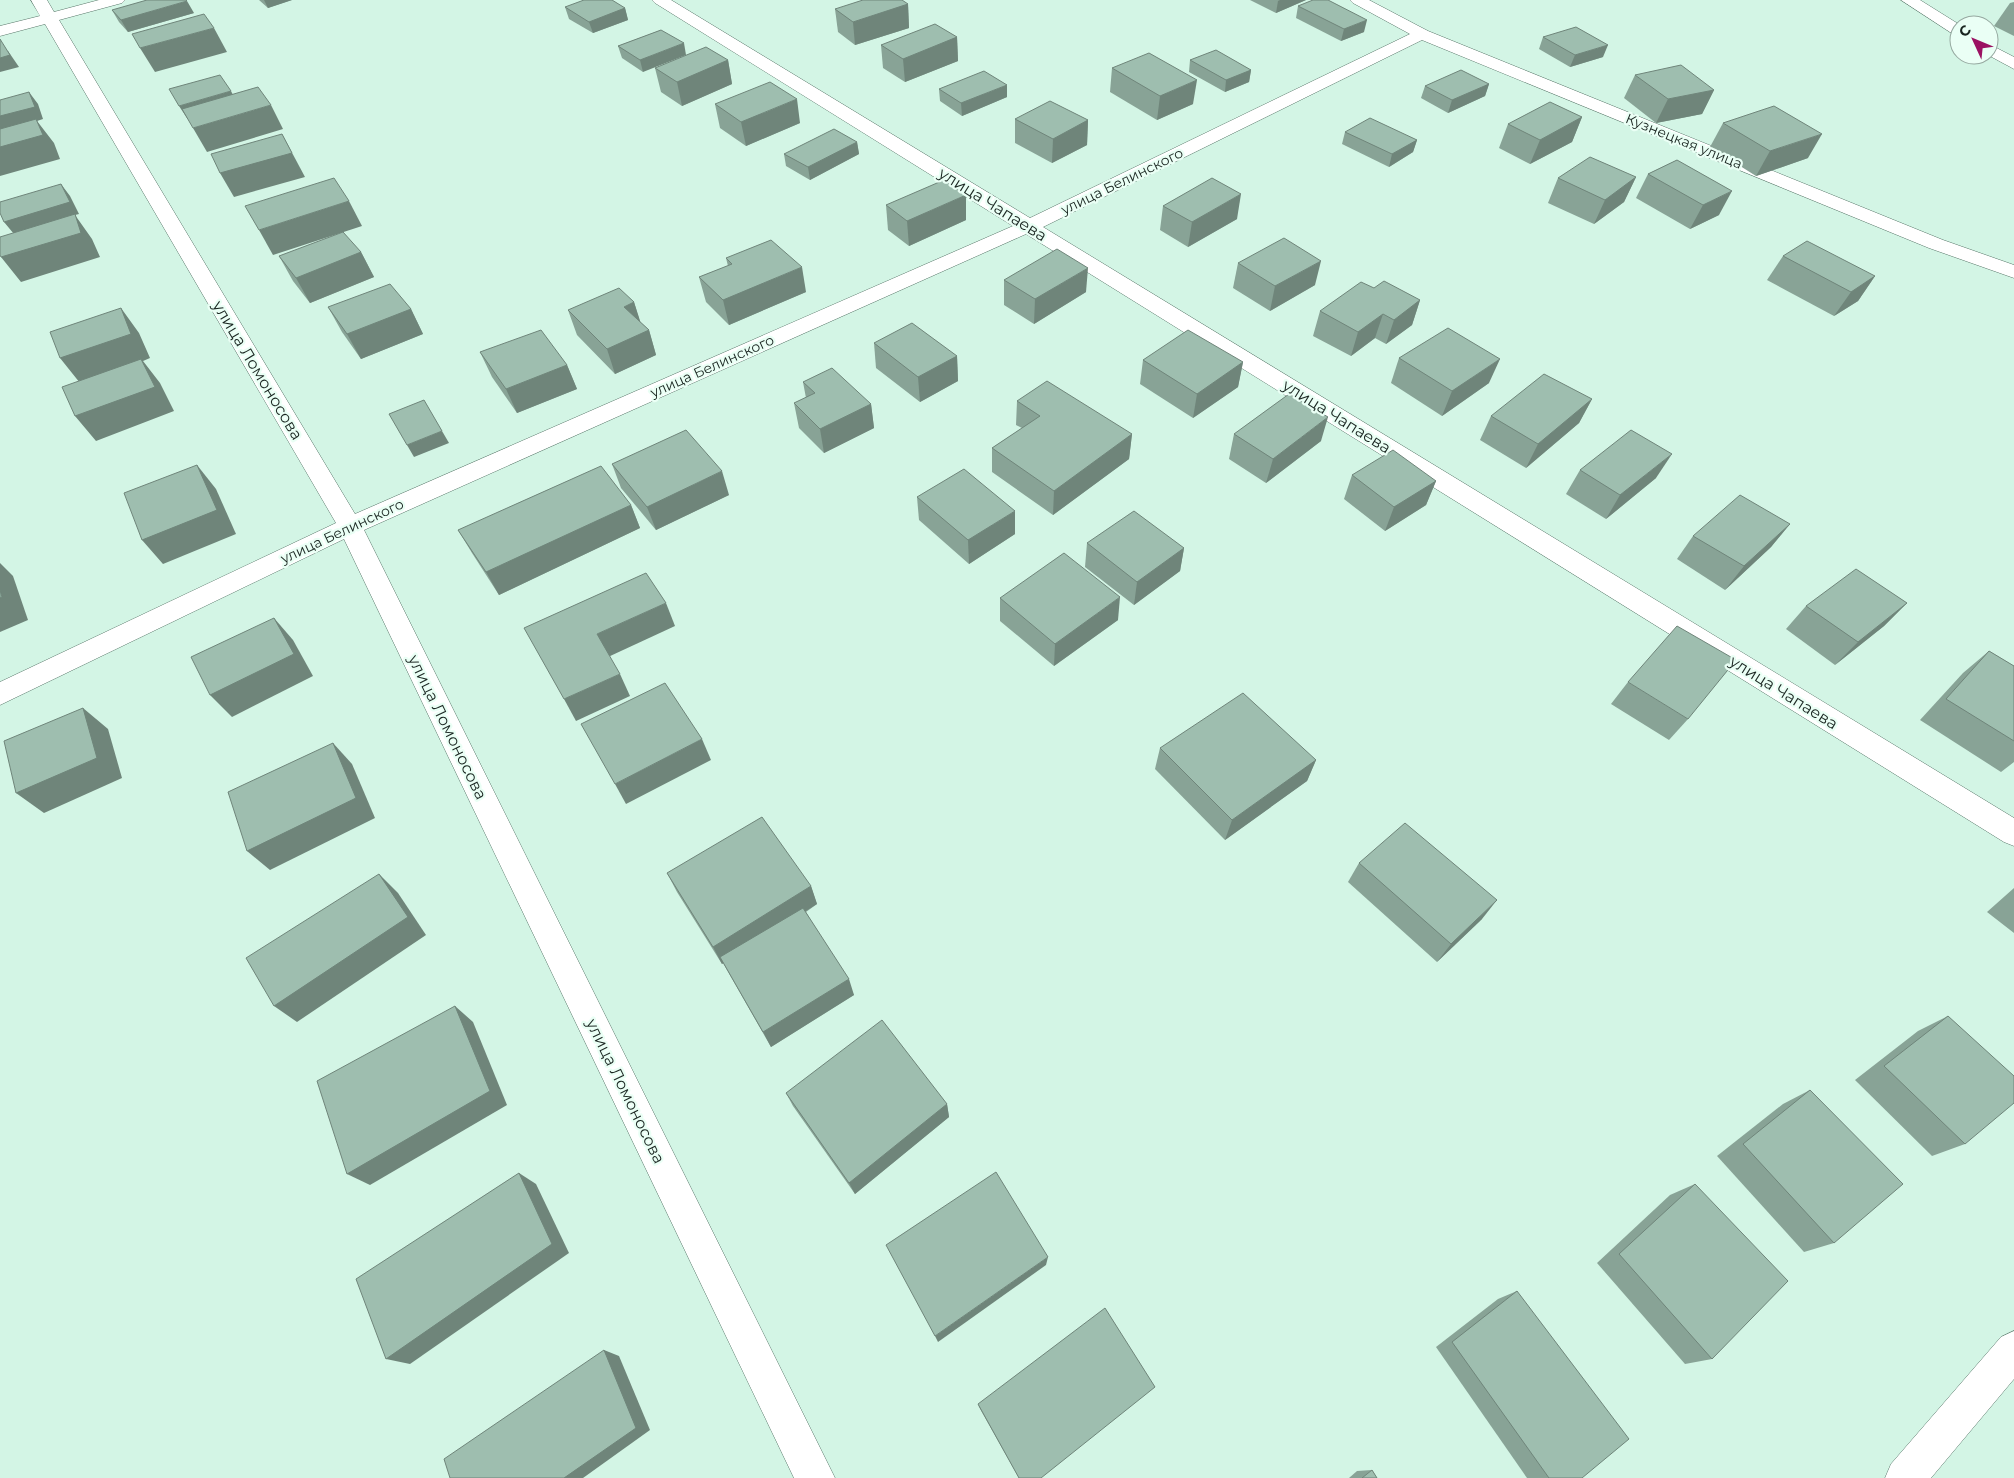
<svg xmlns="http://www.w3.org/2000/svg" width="2014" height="1478" viewBox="0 0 2014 1478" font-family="Montserrat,sans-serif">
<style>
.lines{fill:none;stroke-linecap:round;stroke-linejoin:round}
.street-casing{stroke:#587669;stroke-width:1}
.street{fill:#fff;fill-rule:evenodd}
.wall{fill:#88a396}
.shaded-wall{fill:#6f857a}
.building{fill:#9ebeaf;stroke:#6f857a}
.labels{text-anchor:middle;stroke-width:4.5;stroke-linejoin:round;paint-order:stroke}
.far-street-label{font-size:14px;fill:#192520;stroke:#eafff5}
.street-label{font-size:16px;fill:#192520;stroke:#eafff5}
</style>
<rect width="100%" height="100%" fill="#d3f5e5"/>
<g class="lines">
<!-- street casing -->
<g class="street-casing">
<g id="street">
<path d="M31,0H47L54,12L99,0H125L122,3L59,20L355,514L1013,226L655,3L652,0H671L1030,218L1410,34L1353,3L1350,0H1369L1428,31L1943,240L2014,265V278L1929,248L1422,40L1043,227L2014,818V846L2004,842L1026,234L364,530L835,1478H794L344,539L0,705V682L336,523L45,24L0,36V26L40,16Z"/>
<path d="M1901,0H1920L1960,25L1959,36L1953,34Z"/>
<path d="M1989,44L2014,57V69L1988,55Z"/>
<path d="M2014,1331V1379L1931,1478H1885L1891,1464L2001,1337Z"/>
</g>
</g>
<!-- street -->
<use href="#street" class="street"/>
</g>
<!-- wall -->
<g class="wall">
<path d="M259,0H292L268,8Z"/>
<path d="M1250,0H1306L1276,13Z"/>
<path d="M2014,2V36L1994,26L2010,3Z"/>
<path d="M908,4L909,28L855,45L838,32L835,9Z"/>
<path d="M1298,6L1364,32L1341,41L1296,18Z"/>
<path d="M565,7L625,8L628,20L593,33L569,19Z"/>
<path d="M112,10L194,13L128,32L119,22Z"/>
<path d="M661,30L643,72L622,58L618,46Z"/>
<path d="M957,37L958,61L905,82L883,68L881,45Z"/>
<path d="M1543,37L1603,57L1570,67L1539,49Z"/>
<path d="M728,60L732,84L682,106L661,92L655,68Z"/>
<path d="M1190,60L1251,70L1249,82L1225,92L1189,72Z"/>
<path d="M1112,68L1193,104L1157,120L1110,92Z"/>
<path d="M1635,75L1714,90L1702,114L1656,123L1624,98Z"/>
<path d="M1489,84L1485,96L1448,113L1421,98L1425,86Z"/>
<path d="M939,89L1007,97L962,116L940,101Z"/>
<path d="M715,104L800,123L746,146L720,128Z"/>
<path d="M1582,117L1572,142L1530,164L1499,148L1508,124Z"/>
<path d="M1015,119L1088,120L1087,145L1052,163L1015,143Z"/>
<path d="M1723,123L1808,158L1756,176L1710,147Z"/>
<path d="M1345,132L1417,140L1413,152L1389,167L1342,144Z"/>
<path d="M857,142L859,154L810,180L786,166L784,154Z"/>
<path d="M1677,160L1719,215L1690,229L1636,198L1648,174Z"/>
<path d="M1636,177L1624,202L1594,224L1548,203L1558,178Z"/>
<path d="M886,205L966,220L909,246L888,230Z"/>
<path d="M1163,206L1237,219L1188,247L1160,230Z"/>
<path d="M361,252L374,277L310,303L293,281L279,256Z"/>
<path d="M1783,256L1875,276L1858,301L1834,316L1767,280Z"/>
<path d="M726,258L806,292L729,325L706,302L699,277L728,266Z"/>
<path d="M1238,263L1315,285L1270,311L1233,288Z"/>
<path d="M1004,280L1086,292L1034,324L1004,305Z"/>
<path d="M1420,300L1412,325L1386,344L1375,338L1351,356L1313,336L1320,311Z"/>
<path d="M634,302L640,322L649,330L656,355L615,374L577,335L568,310Z"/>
<path d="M328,307L411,309L423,334L361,359L342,332Z"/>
<path d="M874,343L957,356L958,381L920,402L876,368Z"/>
<path d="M480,352L567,365L577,389L517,413L492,377Z"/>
<path d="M1399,358L1489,383L1442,416L1391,383Z"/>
<path d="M1143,360L1243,362L1238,387L1193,418L1140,384Z"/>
<path d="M803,382L871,404L874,428L824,453L799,428L794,403L806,398Z"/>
<path d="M1592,399L1579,423L1526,468L1480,440L1491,416Z"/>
<path d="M1017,401L1132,434L1129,459L1053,515L992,472V448L1022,428L1016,425Z"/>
<path d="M1234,434L1321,441L1266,483L1229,459Z"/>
<path d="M612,464L729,495L656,530L621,488Z"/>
<path d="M1580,470L1656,478L1606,519L1566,494Z"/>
<path d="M1352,475L1436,481L1426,505L1385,531L1344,499Z"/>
<path d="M917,497L1015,534L969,564L919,520Z"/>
<path d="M631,505L640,528L499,595L472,553L458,530Z"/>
<path d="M1790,524L1771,547L1725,590L1677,559L1693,536Z"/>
<path d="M1087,543L1184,548L1180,571L1134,605L1085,567Z"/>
<path d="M1000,598L1118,620L1054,666L1000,621Z"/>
<path d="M1907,603L1884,626L1835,665L1786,629L1806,606Z"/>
<path d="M1989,651L2014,666V762L2001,772L1920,720L1963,673Z"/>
<path d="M1628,682L1688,719L1669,740L1611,704Z"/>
<path d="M1160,748L1316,760L1307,781L1225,840L1155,769Z"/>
<path d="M1359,863L1482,919L1437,962L1348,882Z"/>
<path d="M667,873L811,886L817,904L806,912L854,995L771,1047L723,963L722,964L677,892Z"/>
<path d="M2014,888V933L1987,912Z"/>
<path d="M1948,1016L1965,1144L1932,1156L1855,1080L1918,1031Z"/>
<path d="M1810,1090L1834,1243L1804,1252L1717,1156L1783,1104Z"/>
<path d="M786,1093L947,1104L949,1117L855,1194L793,1106Z"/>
<path d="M1695,1184L1712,1359L1685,1364L1597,1263L1670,1195Z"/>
<path d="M1517,1291L1582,1478H1527L1436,1347L1498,1299Z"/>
<path d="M978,1404L1041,1478H1019L979,1407Z"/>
<path d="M1372,1470L1377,1478H1349L1357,1471Z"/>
</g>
<!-- shaded-wall -->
<g class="shaded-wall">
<path d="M264,0H292L268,8Z"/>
<path d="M1280,0H1306L1276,13L1278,1Z"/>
<path d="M187,1L194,13L128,32L121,20Z"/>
<path d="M908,4L909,28L855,45L853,22Z"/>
<path d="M625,8L628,20L593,33L589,22Z"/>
<path d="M1367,20L1364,32L1341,41L1344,29Z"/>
<path d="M214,28L227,52L155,72L140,48Z"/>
<path d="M957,37L958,61L905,82L903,59Z"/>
<path d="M684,43L686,55L643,72L640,60Z"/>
<path d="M1608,45L1603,57L1570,67L1575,55Z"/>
<path d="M8,51L19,67L0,72V58Z"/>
<path d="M728,60L732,84L682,106L677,82Z"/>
<path d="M1251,70L1249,82L1225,92L1226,80Z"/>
<path d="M1197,80L1193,104L1157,120L1160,96Z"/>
<path d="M1489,84L1485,96L1448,113L1452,100Z"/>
<path d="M1007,85V97L962,116L961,103Z"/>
<path d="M1714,90L1702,114L1656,123L1668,99Z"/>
<path d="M231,91L237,103L187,118L179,106Z"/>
<path d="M29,92L38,104L43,119L37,121L54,143L60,159L0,176V116Z"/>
<path d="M797,99L800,123L746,146L741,122Z"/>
<path d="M271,105L283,129L207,152L193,128Z"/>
<path d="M1582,117L1572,142L1530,164L1540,140Z"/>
<path d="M1088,120L1087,145L1052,163L1053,139Z"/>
<path d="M282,134L305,177L234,197L220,173Z"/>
<path d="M1822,134L1808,158L1756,176L1770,151Z"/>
<path d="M1417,140L1413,152L1389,167L1392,154Z"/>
<path d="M857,142L859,154L810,180L808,167Z"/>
<path d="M1636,177L1624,202L1594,224L1605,200Z"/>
<path d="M61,184L70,196L79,214L75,215L92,239L100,257L21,282L1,257L14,234L4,222Z"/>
<path d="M1732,191L1719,215L1690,229L1703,205Z"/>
<path d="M1241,194L1237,219L1188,247L1192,222Z"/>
<path d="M966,195V220L909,246L907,221Z"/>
<path d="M349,201L362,226L273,255L259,230Z"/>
<path d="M361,252L374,277L310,303L296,278Z"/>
<path d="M1321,261L1315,285L1270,311L1275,286Z"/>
<path d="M802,267L806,292L729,325L723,300Z"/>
<path d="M1088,268L1086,292L1034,324L1035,299Z"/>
<path d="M1875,276L1858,301L1834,316L1851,292Z"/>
<path d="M1420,300L1412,325L1386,344L1394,320Z"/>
<path d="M634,302L642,327L624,307Z"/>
<path d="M121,308L139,333L150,358L143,361L160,383L174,411L96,441L75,416L80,383L60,358Z"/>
<path d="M411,309L423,334L361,359L347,334Z"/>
<path d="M1383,314L1375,338L1351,356L1358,332Z"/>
<path d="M649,330L656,355L615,374L607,349Z"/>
<path d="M957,356L958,381L920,402L918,377Z"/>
<path d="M1500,359L1489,383L1442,416L1452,391Z"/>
<path d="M1243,362L1238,387L1193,418L1197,394Z"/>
<path d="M567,365L577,389L517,413L506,389Z"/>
<path d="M1592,399L1579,423L1526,468L1538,444Z"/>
<path d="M871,404L874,428L824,453L820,429Z"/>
<path d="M1328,417L1321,441L1266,483L1273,459Z"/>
<path d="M442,431L449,443L414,457L407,445Z"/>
<path d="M1132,434L1129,459L1053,515L1054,491Z"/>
<path d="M1672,454L1656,478L1606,519L1620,495Z"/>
<path d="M197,465L216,489L236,534L163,564L142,540Z"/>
<path d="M722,471L729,495L656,530L647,507Z"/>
<path d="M1436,481L1426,505L1385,531L1394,507Z"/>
<path d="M631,505L640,528L499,595L486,572Z"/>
<path d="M1015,511V534L969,564L968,540Z"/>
<path d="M1790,524L1771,547L1725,590L1744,566Z"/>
<path d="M1184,548L1180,571L1134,605L1137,582Z"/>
<path d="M0,563L13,576L28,620L0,632Z"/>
<path d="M1120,597L1118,620L1054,666L1055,644Z"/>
<path d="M666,603L675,626L608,657L597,634Z"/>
<path d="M1907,603L1884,626L1835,665L1858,642Z"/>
<path d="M274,618L293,640L313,676L232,717L210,695Z"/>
<path d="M620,674L630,696L576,721L564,699Z"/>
<path d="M83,708L108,729L122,778L44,813L16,793Z"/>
<path d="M702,739L711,760L626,804L615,784Z"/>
<path d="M333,743L352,764L375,818L270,870L247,851Z"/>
<path d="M1316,760L1307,781L1225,840L1232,820Z"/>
<path d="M379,874L398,893L426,935L297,1022L274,1006Z"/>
<path d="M811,886L817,904L722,964L713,947Z"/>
<path d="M1497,900L1482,919L1437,962L1451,944Z"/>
<path d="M849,979L854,995L771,1047L763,1032Z"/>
<path d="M455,1006L473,1022L507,1105L370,1185L347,1174Z"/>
<path d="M947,1104L949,1117L855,1194L849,1183Z"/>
<path d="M519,1173L536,1184L569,1253L410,1364L386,1359Z"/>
<path d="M1048,1257L1046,1265L938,1342L935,1336Z"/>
<path d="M604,1350L619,1356L650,1430L583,1478H564Z"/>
</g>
<!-- building -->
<g class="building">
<path d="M147,0H186L187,1L121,20L112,10Z"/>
<path d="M584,0H612L625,8L589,22L565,7Z"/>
<path d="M863,0H902L908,4L853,22L835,9Z"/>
<path d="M1313,0H1328L1367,20L1344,29L1298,6Z"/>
<path d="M204,14L214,28L140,48L132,34Z"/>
<path d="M935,24L957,37L903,59L881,45Z"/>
<path d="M1576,27L1608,45L1575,55L1543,37Z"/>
<path d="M661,30L684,43L640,60L618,46Z"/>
<path d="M0,39L10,55L0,58Z"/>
<path d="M706,47L728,60L677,82L655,68Z"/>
<path d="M1216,50L1251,70L1226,80L1190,60Z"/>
<path d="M1149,53L1197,80L1160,96L1112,68Z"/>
<path d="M1681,65L1714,90L1668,99L1635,75Z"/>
<path d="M1461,70L1489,84L1452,100L1425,86Z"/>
<path d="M984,71L1007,85L961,103L939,89Z"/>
<path d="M220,75L231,91L179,106L169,89Z"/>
<path d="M770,82L797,99L741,122L715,104Z"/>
<path d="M258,87L271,105L193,128L182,109Z"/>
<path d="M29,92L35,107L0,116V100Z"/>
<path d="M1050,101L1088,120L1053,139L1015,119Z"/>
<path d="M1550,102L1582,117L1540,140L1508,124Z"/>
<path d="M1774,106L1822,134L1770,151L1723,123Z"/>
<path d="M1370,118L1417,140L1392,154L1345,132Z"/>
<path d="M36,119L43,135L0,147V129Z"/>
<path d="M834,129L857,142L808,167L784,154Z"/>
<path d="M282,134L292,153L220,173L211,154Z"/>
<path d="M1590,157L1636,177L1605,200L1558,178Z"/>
<path d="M1677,160L1732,191L1703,205L1648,174Z"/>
<path d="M334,178L349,201L259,230L245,206Z"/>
<path d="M1212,178L1241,194L1192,222L1163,206Z"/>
<path d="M944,180L966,195L907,221L886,205Z"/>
<path d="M61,184L70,202L4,222L0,213V202Z"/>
<path d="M75,214L81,233L1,257L0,255V237Z"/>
<path d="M343,232L361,252L296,278L279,256Z"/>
<path d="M1284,238L1321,261L1275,286L1238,263Z"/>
<path d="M771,240L802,267L723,300L699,277L732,264L726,258Z"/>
<path d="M1807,241L1875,276L1851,292L1783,256Z"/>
<path d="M1057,249L1088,268L1035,299L1004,280Z"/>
<path d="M1384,281L1420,300L1394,320L1383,314L1358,332L1320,311L1361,282L1374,288Z"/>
<path d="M390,284L411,309L347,334L328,307Z"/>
<path d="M619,288L634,302L624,307L649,330L607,349L568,310Z"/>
<path d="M121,308L131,334L60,358L50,332Z"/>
<path d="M912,323L957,356L918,377L874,343Z"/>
<path d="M1448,328L1500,359L1452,391L1399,358Z"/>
<path d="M541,330L567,365L506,389L480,352Z"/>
<path d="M1188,330L1243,362L1197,394L1143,360Z"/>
<path d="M141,359L155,387L75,416L62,387Z"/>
<path d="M832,368L871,404L820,429L794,403L815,393L803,382Z"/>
<path d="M1544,374L1592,399L1538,444L1491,416Z"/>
<path d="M1047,381L1132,434L1054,491L992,448L1040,416L1017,401Z"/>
<path d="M1289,394L1328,417L1273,459L1234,434Z"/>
<path d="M424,400L442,431L407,445L389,414Z"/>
<path d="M686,430L722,471L647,507L612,464Z"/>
<path d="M1631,430L1672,454L1620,495L1580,470Z"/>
<path d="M1393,450L1436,481L1394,507L1352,475Z"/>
<path d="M197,465L217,510L142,540L124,493Z"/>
<path d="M601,466L631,505L486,572L458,530Z"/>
<path d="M964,469L1015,511L968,540L917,497Z"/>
<path d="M1740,495L1790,524L1744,566L1693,536Z"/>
<path d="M1134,511L1184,548L1137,582L1087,543Z"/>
<path d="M1064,553L1120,597L1055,644L1000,598Z"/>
<path d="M1856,569L1907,603L1858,642L1806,606Z"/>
<path d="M646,573L666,603L597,634L620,674L564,699L524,628Z"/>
<path d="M0,590L2,597L0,598Z"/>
<path d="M274,618L294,654L210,695L191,657Z"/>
<path d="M1677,626L1736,660L1688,719L1628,682Z"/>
<path d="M1989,651L2014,666V741L1946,699Z"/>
<path d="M665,683L702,739L615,784L581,724Z"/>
<path d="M1243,693L1316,760L1232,820L1160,748Z"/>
<path d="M83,708L97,758L16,793L4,741Z"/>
<path d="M333,743L356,798L247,851L228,792Z"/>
<path d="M762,817L811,886L713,947L667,873Z"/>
<path d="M1405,823L1497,900L1451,944L1359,863Z"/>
<path d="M379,874L408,917L274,1006L246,958Z"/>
<path d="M803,908L849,979L763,1032L720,957Z"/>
<path d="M455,1006L490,1091L347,1174L317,1081Z"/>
<path d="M1948,1016L2014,1076V1103L1965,1144L1884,1066Z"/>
<path d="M882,1020L947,1104L849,1183L786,1093Z"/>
<path d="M1810,1090L1903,1184L1834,1243L1743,1144Z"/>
<path d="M996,1172L1048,1257L935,1336L886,1245Z"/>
<path d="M519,1173L552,1244L386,1359L356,1279Z"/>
<path d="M1695,1184L1788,1281L1712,1359L1619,1254Z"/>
<path d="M1517,1291L1629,1439L1582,1478H1549L1452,1342Z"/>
<path d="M1105,1308L1155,1387L1041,1478H1019L978,1404Z"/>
<path d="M604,1350L636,1428L564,1478H450L444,1459Z"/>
<path d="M1372,1470L1377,1478H1362Z"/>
</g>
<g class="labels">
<!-- far-street labels -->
<g class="far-street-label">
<text transform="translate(1684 141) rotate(22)" y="5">Кузнецкая улица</text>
<text transform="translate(1122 181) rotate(-26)" y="5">улица Белинского</text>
<text transform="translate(712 366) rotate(-24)" y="5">улица Белинского</text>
<text transform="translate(342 531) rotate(-25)" y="5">улица Белинского</text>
</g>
<!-- street labels -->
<g class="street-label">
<text transform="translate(993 204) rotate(32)" y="6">улица Чапаева</text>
<text transform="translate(258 370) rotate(59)" y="6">улица Ломоносова</text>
<text transform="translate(1337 416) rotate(32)" y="6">улица Чапаева</text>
<text transform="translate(1784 692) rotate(32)" y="6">улица Чапаева</text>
<text transform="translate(448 727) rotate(64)" y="6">улица Ломоносова</text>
<text transform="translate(626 1091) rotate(64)" y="6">улица Ломоносова</text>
</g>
</g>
<!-- north arrow -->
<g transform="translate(1974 40) rotate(314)"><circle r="24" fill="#eafff5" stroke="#96a8a0"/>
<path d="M0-4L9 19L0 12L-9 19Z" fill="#9b1162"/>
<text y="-8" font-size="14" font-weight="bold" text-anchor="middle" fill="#192520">С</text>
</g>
</svg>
